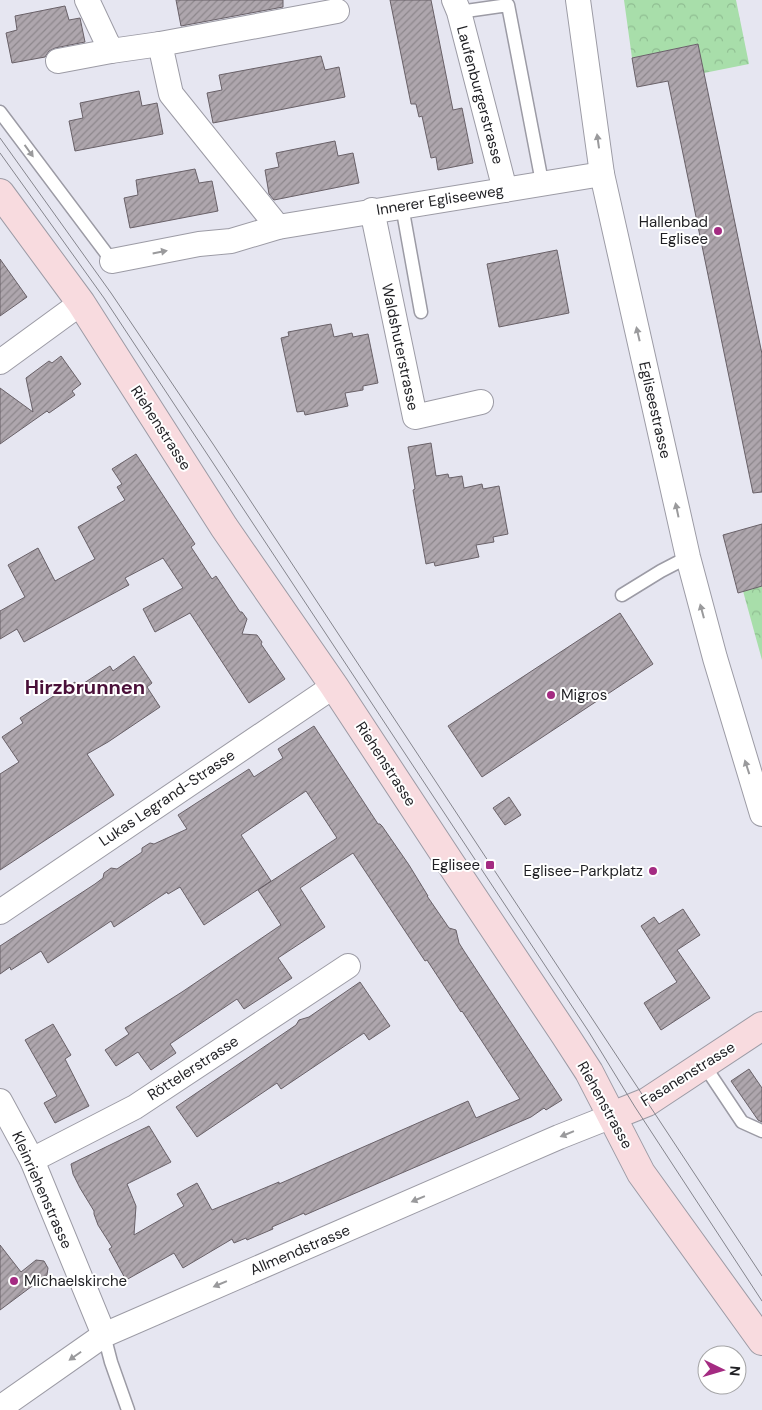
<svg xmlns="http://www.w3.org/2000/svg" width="762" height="1410" viewBox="0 0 762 1410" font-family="'DM Sans',sans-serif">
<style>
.park{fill:url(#park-crowns)}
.building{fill:url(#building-hatch);stroke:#696168}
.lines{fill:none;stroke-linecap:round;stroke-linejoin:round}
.lane-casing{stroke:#9c9ba5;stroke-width:15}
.street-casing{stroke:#9c9ba5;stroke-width:26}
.secondary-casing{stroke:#9c9ba5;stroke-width:30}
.lane{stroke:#fff;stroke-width:12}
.street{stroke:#fff;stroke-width:24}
.secondary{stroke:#f8dbdf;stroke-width:28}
.tram{stroke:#85858d;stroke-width:1}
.oneway{fill:#9a9a9c}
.poi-dot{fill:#a42b82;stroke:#fff;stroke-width:2}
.labels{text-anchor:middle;stroke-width:4;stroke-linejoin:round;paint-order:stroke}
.street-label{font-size:15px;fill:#1f1f23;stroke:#fff}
.poi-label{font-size:15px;fill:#1f1f23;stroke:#fff;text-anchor:end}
.district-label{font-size:20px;font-weight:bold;fill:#4a1039;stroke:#fff}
</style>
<defs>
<pattern id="park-crowns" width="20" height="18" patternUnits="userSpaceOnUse" patternTransform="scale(1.25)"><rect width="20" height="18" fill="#a8deaa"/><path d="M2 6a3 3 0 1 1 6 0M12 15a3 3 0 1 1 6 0" fill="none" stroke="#90be92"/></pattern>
<pattern id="building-hatch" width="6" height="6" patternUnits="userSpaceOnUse" patternTransform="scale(1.25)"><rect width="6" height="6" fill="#aea6ad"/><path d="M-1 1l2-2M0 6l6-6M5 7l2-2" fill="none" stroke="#8d878c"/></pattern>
</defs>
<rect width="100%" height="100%" fill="#e6e6f1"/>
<!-- park -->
<g class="park">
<path d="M624,0H736L749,64L704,73L697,44L632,58Z"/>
<path d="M762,586V660L743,591Z"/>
</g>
<!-- building -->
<g class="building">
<path d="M176,0H283V7L181,26Z"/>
<path d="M390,0H431L453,110L462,108L473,163L438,170L436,157L431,158L422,116L419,117L416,104H411Z"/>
<path d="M65,6L69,20L80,18L85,42L55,48L49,51L45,57L12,63L6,33L17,30L15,16Z"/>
<path d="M698,44L762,354V492L753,493L668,81L637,87L632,58Z"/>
<path d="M321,56L325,70L339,67L345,97L213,123L207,93L222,90L219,75Z"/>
<path d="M139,91L142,106L157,103L163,134L75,151L69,121L83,118L80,103Z"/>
<path d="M335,141L338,156L353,153L359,183L274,200L269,194L265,170L279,167L276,153Z"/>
<path d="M195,169L199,183L212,181L218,211L130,228L124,198L138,195L136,180Z"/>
<path d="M557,250L569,313L499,327L487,264Z"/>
<path d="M0,259L27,297L0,316Z"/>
<path d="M331,324L334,337L352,333L353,337L368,334L378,383L363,386V390L345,393L348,406L305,415L304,411L297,412L281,338L289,336L288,332Z"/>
<path d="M61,356L81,384L72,391L75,395L49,413L47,411L0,444V388L33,412L26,378L49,361L52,363Z"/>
<path d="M431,443L436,476L448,474L449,478L462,476L464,488L482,484L483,489L499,486L508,534L493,537L494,542L476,545L479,557L435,566L434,562L426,564L413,490L415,489L408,447Z"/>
<path d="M136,454L195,544L191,547L212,579L216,576L240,612H242L247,619L242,634L257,635L262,642L261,644L285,679L249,703L190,613L155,632L143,609L183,588L163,558L125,578L129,585L24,642L17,629L0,639V611L25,597L8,565L38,548L55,581L95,559L78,527L125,500L117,487L122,484L112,469Z"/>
<path d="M762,524V586L738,593L723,535Z"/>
<path d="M620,613L653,664L482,777L448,726Z"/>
<path d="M134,656L152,683L147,687L160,707L108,742L87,754L114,795L0,870V774L19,762L2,737L23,723L20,718L75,682L78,687L110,666L113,671Z"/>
<path d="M314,726L378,824H380L382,826L409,865L428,896H427L449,928L456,930L459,943L464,951L562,1100L546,1110L544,1108L531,1117L321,1208L305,1215L304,1213L272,1227L273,1229L247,1240L246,1238L234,1243L232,1239L183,1268L174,1253L126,1280L109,1249L112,1247L98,1225L94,1214V1211L80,1188L73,1174L71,1164L149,1126L171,1162L127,1184L136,1206L134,1235L184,1206L177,1194L197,1183L212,1210L279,1182V1184L468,1101L476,1118L520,1099L462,1011L461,1012L427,960L425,961L353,853L300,888L325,927L278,958L292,978L244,1009L237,999L170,1044L176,1053L151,1070L138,1052L116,1066L105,1050L129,1034L125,1028L182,992L281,925L258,890L337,838L306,791L241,835L271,881L204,925L180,887L168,894L167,892L114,927L111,921L48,963L41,951L11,970L10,967L0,974V946L95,884L103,878L104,873L111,868L117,869L142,852V848L150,843L154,844L187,829L178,815L249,769L254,777L283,758L278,749Z"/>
<path d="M509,797L521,815L505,825L493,808Z"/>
<path d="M683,909L700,935L677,950L710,998L661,1030L644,1003L677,982L641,926L654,917L659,924Z"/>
<path d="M360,982L390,1026L369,1040L364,1033L281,1089L277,1083L197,1137L176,1107L296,1025L299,1020L309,1017Z"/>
<path d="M53,1024L71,1055L65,1059L89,1106L55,1123L44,1103L57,1096L25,1040Z"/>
<path d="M749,1069L762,1088V1122L758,1120L731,1081Z"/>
<path d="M0,1245L21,1272L36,1260L44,1261L48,1268L47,1275L0,1310Z"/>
</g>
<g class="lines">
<!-- lane casing -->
<g class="lane-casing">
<g id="lane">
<path d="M459,12L508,5L542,182"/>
<path d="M0,112L112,261"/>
<path d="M402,206L421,312"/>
<path d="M622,595L661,571L688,557"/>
<path d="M704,1065L742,1122L762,1131"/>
<path d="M104,1335L111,1362L128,1410"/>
</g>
</g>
<!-- street casing -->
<g class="street-casing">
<g id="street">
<path d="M87,0L111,51L160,44"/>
<path d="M454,0L459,12L505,190"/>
<path d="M578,0L602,174L688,557L715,658L762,814"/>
<path d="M58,61L111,51"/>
<path d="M372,210L415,417L481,402"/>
<path d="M278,227L171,94L160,44L337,11"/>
<path d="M112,261L199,244L231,241L278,227L602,174"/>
<path d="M0,362L81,303"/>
<path d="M0,912L334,686"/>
<path d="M0,1101L32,1160L104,1335"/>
<path d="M32,1160L135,1107L348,966"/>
<path d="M0,1408L104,1335L559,1137L612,1116"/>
</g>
</g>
<!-- secondary casing -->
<g class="secondary-casing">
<g id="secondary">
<path d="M0,193L81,303L224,527L334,686L449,861L565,1035L589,1072L641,1173L762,1341"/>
<path d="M612,1116L647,1102L762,1026"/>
</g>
</g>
<!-- lane -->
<use href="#lane" class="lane"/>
<!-- street -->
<use href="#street" class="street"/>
<!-- secondary -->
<use href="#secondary" class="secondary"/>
<!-- tram -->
<g class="tram">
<path d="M0,138L111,293L213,444L762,1276"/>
<path d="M0,153L104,298L589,1032L635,1107L762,1301"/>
</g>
</g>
<!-- one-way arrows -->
<defs><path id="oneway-solid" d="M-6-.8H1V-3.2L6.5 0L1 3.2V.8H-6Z" transform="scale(1.25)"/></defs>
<g class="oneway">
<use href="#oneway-solid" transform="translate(598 141) rotate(-98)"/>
<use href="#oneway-solid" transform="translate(29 151) rotate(54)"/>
<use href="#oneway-solid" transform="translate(160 252) rotate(-11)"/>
<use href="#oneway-solid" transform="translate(638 334) rotate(-103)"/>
<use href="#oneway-solid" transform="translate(677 510) rotate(-102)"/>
<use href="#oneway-solid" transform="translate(702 611) rotate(-105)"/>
<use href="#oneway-solid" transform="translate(747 767) rotate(-108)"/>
<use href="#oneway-solid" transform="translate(567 1134) rotate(158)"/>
<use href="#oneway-solid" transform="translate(418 1199) rotate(157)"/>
<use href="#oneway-solid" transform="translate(220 1284) rotate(157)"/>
<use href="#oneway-solid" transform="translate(75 1356) rotate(145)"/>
</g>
<!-- markers -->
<g class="poi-dot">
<circle cx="718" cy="231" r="5"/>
<circle cx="551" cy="695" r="5"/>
<rect x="485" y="860" width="10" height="10" rx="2.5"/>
<circle cx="653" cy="871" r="5"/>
<circle cx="14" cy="1281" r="5"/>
</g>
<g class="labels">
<!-- street labels -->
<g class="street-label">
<text transform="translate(480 95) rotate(75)" y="5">Laufenburgerstrasse</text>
<text transform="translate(440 200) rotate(-9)" y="5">Innerer Egliseeweg</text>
<text transform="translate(400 347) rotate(78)" y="5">Waldshuterstrasse</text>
<text transform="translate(655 410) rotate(77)" y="5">Egliseestrasse</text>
<text transform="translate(161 428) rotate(57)" y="5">Riehenstrasse</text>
<text transform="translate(386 764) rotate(57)" y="5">Riehenstrasse</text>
<text transform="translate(167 798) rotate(-34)" y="5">Lukas Legrand-Strasse</text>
<text transform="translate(193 1068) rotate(-33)" y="5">Röttelerstrasse</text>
<text transform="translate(688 1074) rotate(-32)" y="5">Fasanenstrasse</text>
<text transform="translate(605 1105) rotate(61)" y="5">Riehenstrasse</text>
<text transform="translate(42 1190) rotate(66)" y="5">Kleinriehenstrasse</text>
<text transform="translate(300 1250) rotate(-23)" y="5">Allmendstrasse</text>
</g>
<!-- poi labels -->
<g class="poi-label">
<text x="708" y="227">Hallenbad<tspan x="708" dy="17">Eglisee</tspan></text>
<text x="561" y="700" text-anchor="start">Migros</text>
<text x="480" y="870">Eglisee</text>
<text x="643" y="876">Eglisee-Parkplatz</text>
<text x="24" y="1286" text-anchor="start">Michaelskirche</text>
</g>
<!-- district labels -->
<g class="district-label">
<text x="85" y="694">Hirzbrunnen</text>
</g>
</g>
<!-- north arrow -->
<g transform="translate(722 1370) rotate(95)"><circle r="24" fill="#ffffff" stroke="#a5a5a7"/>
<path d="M0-4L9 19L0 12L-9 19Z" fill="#a42b82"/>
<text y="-8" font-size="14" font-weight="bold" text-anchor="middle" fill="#1f1f23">N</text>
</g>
</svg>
